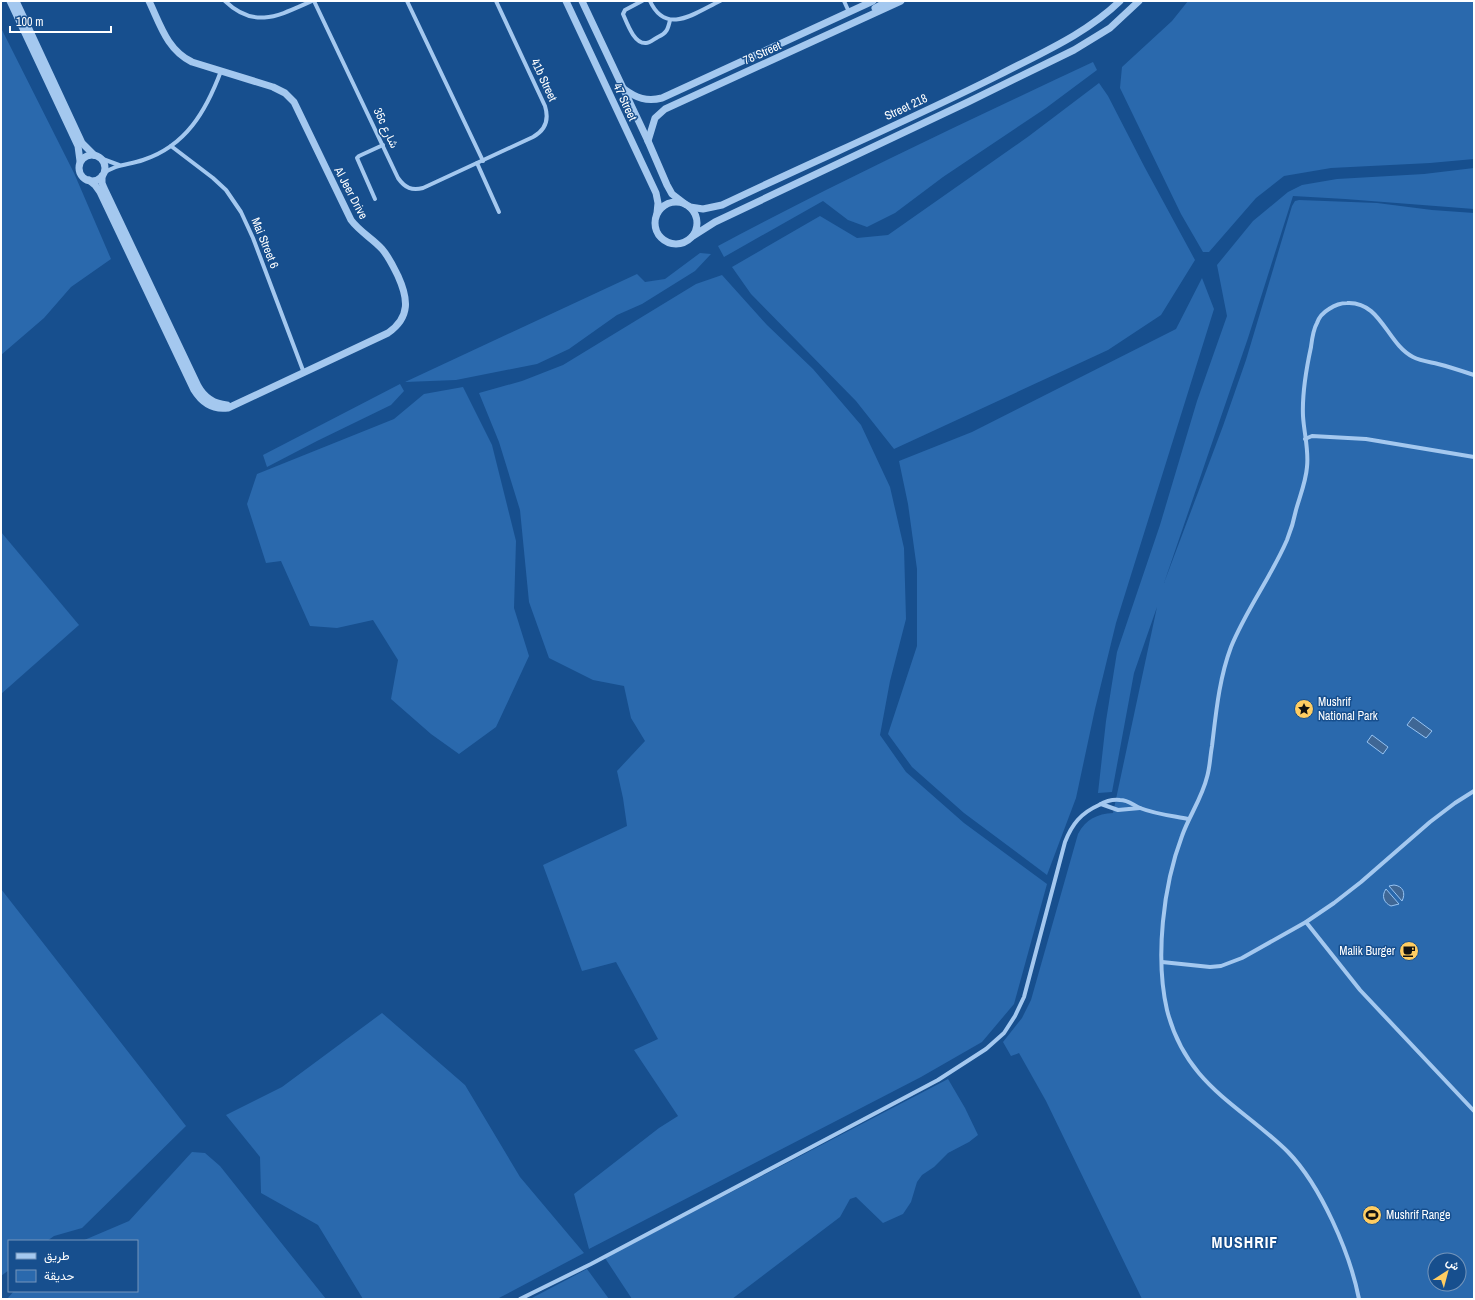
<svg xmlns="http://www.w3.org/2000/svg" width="1475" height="1300" viewBox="0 0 1475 1300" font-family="'Archivo Narrow',Vazirmatn,sans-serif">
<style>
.green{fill:#2a69ad;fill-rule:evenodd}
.water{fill:#3f6795;stroke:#96c3f2}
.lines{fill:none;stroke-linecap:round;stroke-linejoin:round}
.minor{stroke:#a4c8ef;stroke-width:4}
.tertiary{stroke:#a4c8ef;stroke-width:7}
.labels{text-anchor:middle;stroke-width:3;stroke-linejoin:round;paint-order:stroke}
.street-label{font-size:12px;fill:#fff;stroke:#174f8e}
.poi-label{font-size:12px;fill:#fff;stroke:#174f8e;text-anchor:start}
.district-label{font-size:16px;font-weight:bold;letter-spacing:1px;fill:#fff;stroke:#174f8e}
</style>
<rect width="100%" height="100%" fill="#174f8e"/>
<!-- green -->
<g class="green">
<path d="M1188,1H1474V159L1430,163L1331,168L1284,176L1256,198L1209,252H1203L1181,214L1120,88L1122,67L1172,21Z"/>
<path d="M1,28L74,173L111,259L71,287L44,318L1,355Z"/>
<path d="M1093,62L1097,70L1046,108L943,177L895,213L867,227L848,220L823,201L724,257L718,246C841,180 967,121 1093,62Z"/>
<path d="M1099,83L1108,96L1144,166L1195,260L1161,315L1108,350L894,449L856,401L751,294L732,267L820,216L857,238L888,235L1029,136Z"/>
<path d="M1474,168V209L1345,199L1293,196L1248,338L1164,583L1223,426L1246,360L1292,206L1295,201L1299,200L1377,203L1432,210L1474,213V1299H1142L1046,1101L1019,1053L1011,1056L1003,1042L1022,1018L1031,1000L1078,834C1086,819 1097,814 1113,813L1157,607L1134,673L1112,792L1098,793L1106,721L1117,652L1160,525L1197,401L1227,316L1217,265L1253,221L1288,192L1302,185L1337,179L1424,174ZM1435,1260H1459V1284H1435Z"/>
<path d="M700,253L711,254L695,271L642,304L617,315L569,349L537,364L456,380L405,382L637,274L645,282L665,279Z"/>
<path d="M722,275L767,325L813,369L861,425L890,487L904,548L906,619L890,681L880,735L906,772L964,823L1047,884L1014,1004L982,1042L921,1077L589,1249L574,1194L659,1128L678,1116L634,1050L658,1039L616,962L582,971L543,865L627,826L623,798L617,771L645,741L631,718L624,686L593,680L549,658L529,602L520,510L499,442L479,393L522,381L563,365L696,284Z"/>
<path d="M1202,278L1214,309L1116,623L1095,709L1076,798L1047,875L964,813L912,767L888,734L917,646V569L908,504L899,461L972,432L1176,329Z"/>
<path d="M400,384L404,391L391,405L317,441L267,467L263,455Z"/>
<path d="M463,387L492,445L516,541L514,608L529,656L496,727L459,754L431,734L391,699L398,660L373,620L337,628L310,626L281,561L266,563L247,504L257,474L394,419L424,394Z"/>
<path d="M1,532L79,625L1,694Z"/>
<path d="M1,889L186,1126L82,1228L54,1236L47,1241H9V1270L1,1276Z"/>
<path d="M382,1013L465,1085L520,1177L584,1253L497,1299H363L318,1225L261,1193L260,1157L226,1115L282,1087Z"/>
<path d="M948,1079L965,1108L978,1135L969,1142L948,1153L934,1167L922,1175L917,1182L911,1202L903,1214L883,1223L856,1197L850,1199L840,1217L732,1299H632L605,1258Z"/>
<path d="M192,1152L205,1153L220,1166L326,1299H7L14,1291H137V1241H82L129,1221Z"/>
<path d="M587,1269L609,1299H530Z"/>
</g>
<!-- water -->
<g class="water">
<path d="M1413,717L1432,731L1426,738L1407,725Z"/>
<path d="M1372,735L1388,747L1383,754L1367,742Z"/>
<path d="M1394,885C1403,886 1406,893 1402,901L1389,886Z"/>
<path d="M1386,889L1399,904L1391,906C1384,903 1381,896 1386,889Z"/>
</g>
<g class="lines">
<!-- minor -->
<g class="minor">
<path d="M225,1C255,30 280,15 312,1"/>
<path d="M314,1L398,178C405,188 412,191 423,188L533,137C546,130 549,119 545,106L496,1"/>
<path d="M407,1L483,161"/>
<path d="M642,1L625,10L623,14C627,23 634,44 646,43C650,43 654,39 658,37C667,33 668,29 670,20"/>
<path d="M650,1C666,36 695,13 720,1"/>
<path d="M844,1L849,12"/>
<path d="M171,146L213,178L226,190L241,212L253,238L304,373"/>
<path d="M100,158L119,165"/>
<path d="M477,163L499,212"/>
<path d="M103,174C115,164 129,165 143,160C186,146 206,111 221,71"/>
<path d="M375,199L357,158L359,156L383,145"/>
<path d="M1305,439L1312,436L1366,439L1474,457"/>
<path d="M1101,804L1118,810L1140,808"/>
<path d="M1306,922L1360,990L1474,1111"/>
<path d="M1162,962L1210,967L1221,966L1242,958L1306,922L1334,903L1361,882L1430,822L1455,803L1474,791"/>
<path d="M520,1299L591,1264L938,1080L986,1049L1004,1033L1015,1016L1024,997L1065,842C1072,824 1081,813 1099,805C1106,801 1112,799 1120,800C1128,800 1133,805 1140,808C1155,814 1173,816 1188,819"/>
<path d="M1359,1299C1350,1253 1321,1186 1288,1152C1239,1104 1186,1085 1167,1010C1155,958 1163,886 1182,836C1189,816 1202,798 1207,777C1210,767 1210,757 1212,746C1216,713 1219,679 1231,647C1246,610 1271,577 1287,540C1291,530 1294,520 1296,510C1300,496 1306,481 1307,467C1309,450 1304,433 1303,416C1302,393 1306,370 1311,347C1312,339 1313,330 1317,323C1319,317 1324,312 1329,309C1335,305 1341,303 1347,303C1381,301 1387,344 1413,357C1421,361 1430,362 1438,364C1450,367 1462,371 1474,375"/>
</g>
<!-- tertiary -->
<g class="tertiary">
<path d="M10,1L78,146L80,161"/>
<path d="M16,1L82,143L94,155"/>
<path d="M566,1L656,193L658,203L657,213"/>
<path d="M582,1L648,141L667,185L672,194L685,204"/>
<path d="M875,8L888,1"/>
<path d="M624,89C636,98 647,102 662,98L873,1"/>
<path d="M648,141L655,118L665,109L901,1"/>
<circle cx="92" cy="168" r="13"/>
<path d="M102,176V183L104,188L198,386C204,397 214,404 227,405"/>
<path d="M89,180L95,185L100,192L194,390C202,403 213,410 228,408L388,333C411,317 408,298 398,276C393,266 389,257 382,249C372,238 360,232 351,220L294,102L285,93L273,87L192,62C167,50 160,24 149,1"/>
<circle cx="676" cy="223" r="21"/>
<path d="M690,207L703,209L722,205C814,161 908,121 999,75C1041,53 1086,34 1120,1"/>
<path d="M693,236L715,222L968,102L1074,50L1110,28L1139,1"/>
</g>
</g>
<!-- icons -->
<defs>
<g id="sight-disc" transform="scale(1)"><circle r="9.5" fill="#ffcd62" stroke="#174f8e"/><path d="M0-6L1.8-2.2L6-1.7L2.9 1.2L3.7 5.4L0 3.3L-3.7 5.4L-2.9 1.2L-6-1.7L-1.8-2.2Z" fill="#111"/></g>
<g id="cafe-disc" transform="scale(1)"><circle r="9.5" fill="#ffcd62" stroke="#174f8e"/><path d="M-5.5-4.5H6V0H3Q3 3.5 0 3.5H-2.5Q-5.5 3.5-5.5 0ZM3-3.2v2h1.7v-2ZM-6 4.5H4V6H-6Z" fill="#111"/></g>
<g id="stadium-disc" transform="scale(1)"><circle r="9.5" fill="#ffcd62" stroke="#174f8e"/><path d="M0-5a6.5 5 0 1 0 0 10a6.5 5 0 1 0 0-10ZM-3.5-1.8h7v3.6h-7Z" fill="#111"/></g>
</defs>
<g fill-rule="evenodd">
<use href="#sight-disc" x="1304" y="709"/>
<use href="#cafe-disc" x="1409" y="951"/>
<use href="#stadium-disc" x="1372" y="1215"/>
</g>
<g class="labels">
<!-- street labels -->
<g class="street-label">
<text transform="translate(762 53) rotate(-24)" y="4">78 Street</text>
<text transform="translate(544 80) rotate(65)" y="4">41b Street</text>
<text transform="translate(625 102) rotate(65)" y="4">47 Street</text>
<text transform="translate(906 107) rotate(-25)" y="4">Street 218</text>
<text transform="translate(386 128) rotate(65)" y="4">35c شارع</text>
<text transform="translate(351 193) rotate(62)" y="4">Al Jeer Drive</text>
<text transform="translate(265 243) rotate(68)" y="4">Mai Street 6</text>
</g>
<!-- poi labels -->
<g class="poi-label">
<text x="1318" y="706">Mushrif<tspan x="1318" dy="14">National Park</tspan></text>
<text x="1395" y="955" text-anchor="end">Malik Burger</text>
<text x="1386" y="1219">Mushrif Range</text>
</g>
<!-- district labels -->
<g class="district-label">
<text x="1245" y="1248">MUSHRIF</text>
</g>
</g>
<!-- border -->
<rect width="1475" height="1300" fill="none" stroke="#ffffff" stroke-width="4"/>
<!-- legend -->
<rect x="8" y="1240" width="130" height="52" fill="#174f8e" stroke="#7495bb"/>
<rect x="16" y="1253" width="20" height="6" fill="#a4c8ef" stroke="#7495bb"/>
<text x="44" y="1260" font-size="12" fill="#ffffff">طريق</text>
<rect x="16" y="1270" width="20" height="12" fill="#2a69ad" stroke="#7495bb"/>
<text x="44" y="1280" font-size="12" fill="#ffffff">حديقة</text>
<!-- north arrow -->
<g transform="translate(1447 1272) rotate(36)"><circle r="19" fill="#174f8e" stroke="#7495bb"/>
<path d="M0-3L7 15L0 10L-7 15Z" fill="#ffcd62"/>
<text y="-6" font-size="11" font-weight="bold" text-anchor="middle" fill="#ffffff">ش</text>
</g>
<!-- scale -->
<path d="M10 26v6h101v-6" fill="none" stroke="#ffffff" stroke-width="2"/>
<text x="16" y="26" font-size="12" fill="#ffffff" stroke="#174f8e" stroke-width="3" paint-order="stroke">100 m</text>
</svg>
